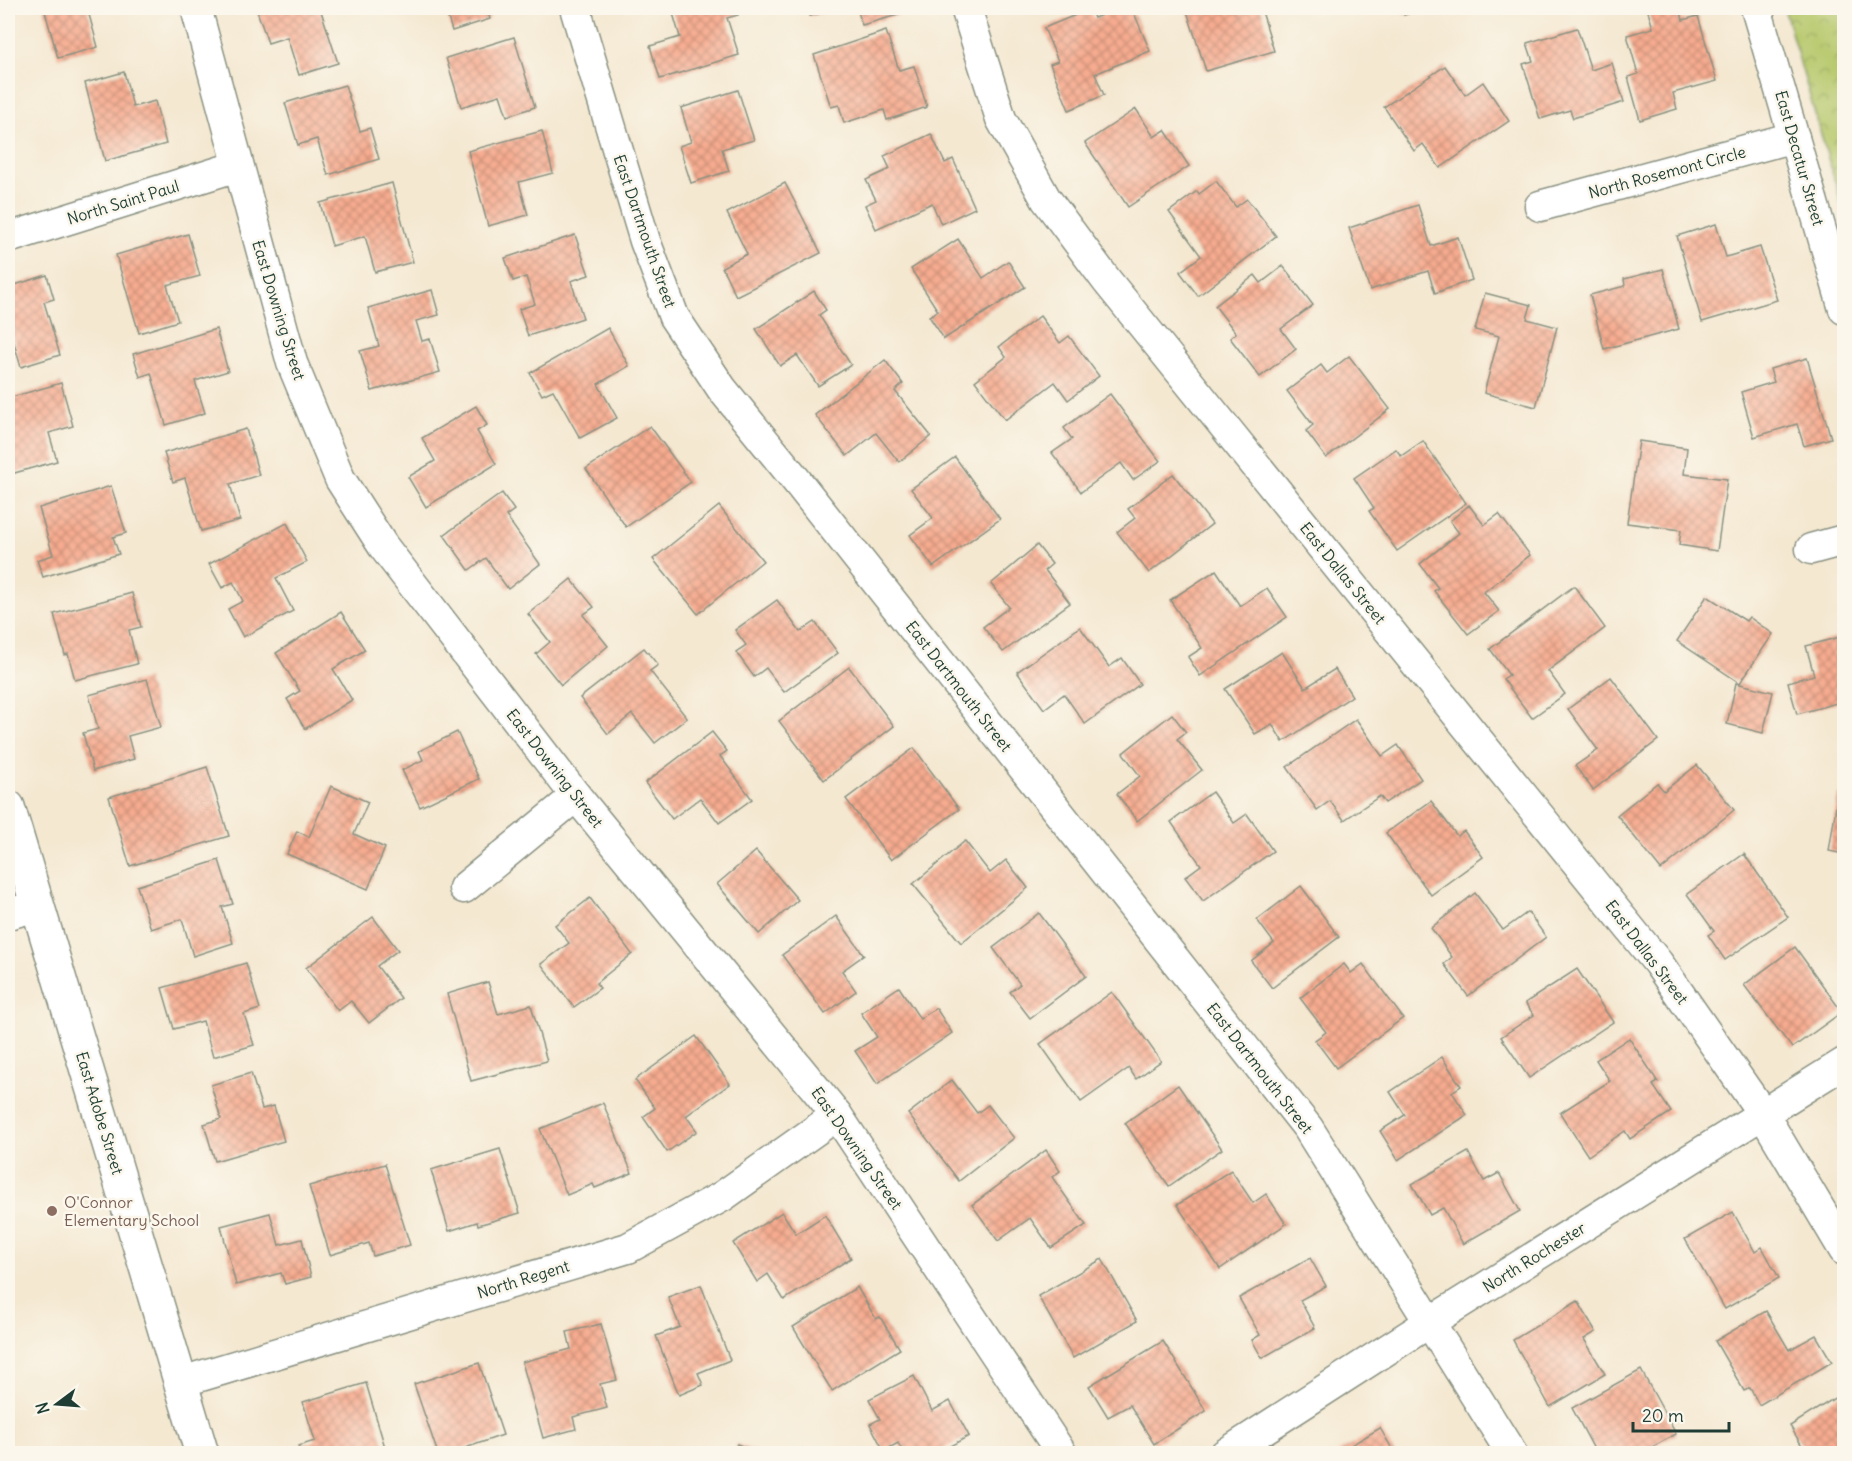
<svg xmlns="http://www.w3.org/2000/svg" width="1852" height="1461" viewBox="0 0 1852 1461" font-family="Delius,sans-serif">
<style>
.park{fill:url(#park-crowns);stroke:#6a8250;stroke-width:1.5}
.building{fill:url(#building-cross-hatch)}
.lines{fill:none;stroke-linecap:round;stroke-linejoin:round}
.street-casing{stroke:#8a9282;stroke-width:33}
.secondary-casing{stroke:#8a9282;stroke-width:36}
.street{stroke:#fff;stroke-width:30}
.secondary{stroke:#fff;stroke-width:33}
.education-dot{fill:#8d6e63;stroke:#fbf7ec;stroke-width:2}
.labels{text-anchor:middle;stroke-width:5;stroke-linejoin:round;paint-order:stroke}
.street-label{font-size:16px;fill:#1f3d34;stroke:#fbf7ec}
.education-label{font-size:16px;fill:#785e54;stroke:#fbf7ec;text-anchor:start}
</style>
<defs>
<pattern id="park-crowns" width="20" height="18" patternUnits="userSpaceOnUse" patternTransform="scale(1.5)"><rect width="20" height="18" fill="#b6c86b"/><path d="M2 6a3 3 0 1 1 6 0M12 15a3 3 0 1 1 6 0" fill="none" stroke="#93a459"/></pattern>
<pattern id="building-cross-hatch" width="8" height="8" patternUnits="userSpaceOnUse" patternTransform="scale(1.5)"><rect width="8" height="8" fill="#f7ac90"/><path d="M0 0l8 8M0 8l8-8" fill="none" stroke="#c78d76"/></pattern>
</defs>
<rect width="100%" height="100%" fill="#fbf7ec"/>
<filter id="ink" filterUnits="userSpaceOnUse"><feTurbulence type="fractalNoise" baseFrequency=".0167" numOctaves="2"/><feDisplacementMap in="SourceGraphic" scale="12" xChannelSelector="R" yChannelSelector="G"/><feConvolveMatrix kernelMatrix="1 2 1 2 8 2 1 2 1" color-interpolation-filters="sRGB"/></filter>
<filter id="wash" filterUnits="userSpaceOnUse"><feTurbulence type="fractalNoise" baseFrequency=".008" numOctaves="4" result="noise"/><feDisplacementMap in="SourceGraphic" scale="24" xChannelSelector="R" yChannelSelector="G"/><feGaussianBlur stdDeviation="1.35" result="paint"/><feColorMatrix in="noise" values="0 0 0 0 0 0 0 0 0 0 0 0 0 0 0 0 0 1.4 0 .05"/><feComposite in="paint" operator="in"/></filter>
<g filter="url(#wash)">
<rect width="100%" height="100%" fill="#f4e8d1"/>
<!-- park -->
<path class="park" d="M1784,8H1844V213Z"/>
<g id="blocks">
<!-- building -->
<g class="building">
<path d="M44,8H100L88,11L98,47L58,58Z"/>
<path d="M256,8H320L338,63L299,75L287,37L268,43Z"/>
<path d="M445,8H487L490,19L452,31Z"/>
<path d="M681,8H736L738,15L727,18L739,55L660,79L650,46L680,37L672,10Z"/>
<path d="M808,8H839L810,16Z"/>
<path d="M857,8H896L898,15L862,25Z"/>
<path d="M1119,8H1132L1150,51L1095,74L1104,95L1069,110L1050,64L1058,61L1044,28L1090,9L1094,18Z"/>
<path d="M1186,8H1261L1274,51L1206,71Z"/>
<path d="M1402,8H1427L1404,15Z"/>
<path d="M1647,8H1680L1683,20L1698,16L1717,81L1673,93L1677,109L1640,120L1628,77L1638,74L1627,35L1653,28Z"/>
<path d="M1577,28L1591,70L1612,63L1624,102L1573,118L1570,110L1540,119L1523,64L1533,61L1527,43Z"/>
<path d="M886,31L899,70L914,66L927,107L887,120L884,110L844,123L839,105L831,107L814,55Z"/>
<path d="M514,37L535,107L507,116L500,95L461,107L446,58Z"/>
<path d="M1445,66L1465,95L1483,82L1509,121L1440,168L1423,144L1414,151L1384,107Z"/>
<path d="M124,72L133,107L155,101L166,144L105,161L85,83Z"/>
<path d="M345,85L360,131L370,128L379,159L328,175L317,139L298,145L285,103Z"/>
<path d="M738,90L754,140L722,149L729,171L691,183L679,146L691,142L681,108Z"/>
<path d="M1136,109L1154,137L1165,130L1189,166L1128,207L1085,143Z"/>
<path d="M542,131L553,173L519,182L528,215L488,226L468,151Z"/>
<path d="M931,134L945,163L953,159L975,208L941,224L932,203L876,229L865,205L876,200L866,180L890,169L884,156Z"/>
<path d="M1216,181L1236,207L1247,199L1276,236L1198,296L1180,272L1201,256L1169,212L1197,191L1199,194Z"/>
<path d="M392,183L413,262L375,272L365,236L332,246L320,203Z"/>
<path d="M785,183L821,253L736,296L722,267L747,254L727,213Z"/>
<path d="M1418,205L1431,246L1458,237L1472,280L1435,293L1428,271L1370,290L1349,228Z"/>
<path d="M1716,224L1726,257L1760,247L1777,300L1702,322L1677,236Z"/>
<path d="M188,234L200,276L167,285L178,321L139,333L116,255Z"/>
<path d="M575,235L589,275L571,281L583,318L528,336L519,309L535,304L526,277L513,281L505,258Z"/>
<path d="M958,239L983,278L1008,261L1025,287L944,339L929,316L938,311L911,269Z"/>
<path d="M1283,266L1313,305L1281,329L1296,349L1260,377L1230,338L1236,333L1215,306L1255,275L1261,283Z"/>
<path d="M1663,269L1679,329L1604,349L1590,295L1625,286L1624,279Z"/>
<path d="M47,275L54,299L44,302L60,355L21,367L11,333L8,334V287Z"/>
<path d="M432,290L439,315L416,321L422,341L430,339L440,372L372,391L360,351L379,346L368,308Z"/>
<path d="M814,291L826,310L819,315L851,365L818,386L797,355L780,366L756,329Z"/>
<path d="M1485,293L1531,305L1527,319L1557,327L1536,407L1484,393L1499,336L1475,330Z"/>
<path d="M1040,316L1060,343L1069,336L1099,376L1068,400L1055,382L1005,420L975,381L1006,357L999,347Z"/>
<path d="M608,328L629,366L598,384L617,418L580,438L553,390L542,395L530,373Z"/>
<path d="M216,329L228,371L195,381L205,413L166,425L151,373L140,377L133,354Z"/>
<path d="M1349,356L1390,409L1326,458L1306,431L1313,425L1287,391L1321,365L1327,373Z"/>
<path d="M1807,358L1831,438L1804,446L1797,424L1754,437L1741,392L1774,382L1770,369Z"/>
<path d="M885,360L903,384L895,391L931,436L899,462L876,433L847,456L815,415Z"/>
<path d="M61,383L73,426L49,433L57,461L11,474L8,460V431L11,430L8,417V398Z"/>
<path d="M1110,394L1160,461L1133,480L1121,463L1081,492L1052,453L1072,439L1064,428Z"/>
<path d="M476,406L487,425L477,431L496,464L426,507L408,477L435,461L422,438Z"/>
<path d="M650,426L691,482L626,527L586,469Z"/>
<path d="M246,429L259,475L230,484L240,520L201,531L185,478L173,482L164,453Z"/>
<path d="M1423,441L1466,503L1397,551L1369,511L1374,508L1354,478L1396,449L1401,456Z"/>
<path d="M1639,441L1687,448L1684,474L1727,479L1717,551L1679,545L1681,530L1627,523Z"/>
<path d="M955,457L1000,519L933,567L910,535L933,518L911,489Z"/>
<path d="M1173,474L1212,524L1149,573L1117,532L1135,518L1128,509Z"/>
<path d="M111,486L126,533L113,537L119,554L43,577L37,560L53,555L39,508Z"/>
<path d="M502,493L514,510L506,516L540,564L508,589L486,558L469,570L444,535Z"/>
<path d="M1469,505L1484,525L1499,514L1530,555L1484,592L1499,611L1468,634L1434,591L1438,588L1420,564L1459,533L1450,521Z"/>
<path d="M719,506L763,561L698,614L653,559Z"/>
<path d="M287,523L307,562L276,578L293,611L243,637L228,609L243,601L233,582L222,588L209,564Z"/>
<path d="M1037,545L1052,564L1045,570L1070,603L1003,652L983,627L1009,607L991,584Z"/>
<path d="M1216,570L1240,606L1267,588L1287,617L1200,676L1188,657L1202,648L1170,600Z"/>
<path d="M571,579L594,607L583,615L608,646L561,685L536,654L550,642L528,614Z"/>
<path d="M1574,586L1605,628L1548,671L1565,694L1532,718L1503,679L1509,675L1490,649Z"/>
<path d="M132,593L141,627L129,630L137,664L75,680L68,654L65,655L54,614Z"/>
<path d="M1707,596L1746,621L1749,617L1773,634L1740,683L1677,641Z"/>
<path d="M777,600L800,632L815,622L838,653L784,692L766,668L754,677L736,652L746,645L735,630Z"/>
<path d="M341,612L365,650L333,669L352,700L305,729L287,699L300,691L276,653Z"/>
<path d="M1080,627L1109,667L1122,658L1140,684L1085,724L1064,694L1044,709L1017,672Z"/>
<path d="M1844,636V701L1797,714L1788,682L1814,675L1806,646Z"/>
<path d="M644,648L658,665L650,671L687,718L655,743L632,714L608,734L580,698Z"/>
<path d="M1282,652L1305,688L1335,669L1352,696L1283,742L1272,724L1255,734L1225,689Z"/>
<path d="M849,667L894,726L824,780L779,721Z"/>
<path d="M1611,677L1658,740L1593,790L1575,766L1598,750L1568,709Z"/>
<path d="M147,679L161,727L128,736L134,759L93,771L83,733L98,729L89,695Z"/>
<path d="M1736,683L1773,692L1763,733L1727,724Z"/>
<path d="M1172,714L1186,732L1177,739L1202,770L1137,821L1117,794L1140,776L1123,753Z"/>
<path d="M1356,719L1382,756L1398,745L1421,779L1385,803L1380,796L1344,820L1330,801L1317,810L1287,767Z"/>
<path d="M457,732L479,779L420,807L402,770L423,760L419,751Z"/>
<path d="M712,732L727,751L720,756L752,799L719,823L700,798L672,819L645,783Z"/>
<path d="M914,748L959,809L891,860L846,799Z"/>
<path d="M1697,765L1734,810L1661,870L1617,815L1657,783L1664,791Z"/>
<path d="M207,767L229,836L130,866L109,797Z"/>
<path d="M331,786L368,802L354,834L385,848L368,889L287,854L297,831L309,837Z"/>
<path d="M1212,792L1234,823L1247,814L1273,851L1203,901L1185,877L1201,865L1171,822Z"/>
<path d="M1838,794L1844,795V854L1829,851Z"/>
<path d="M1431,801L1457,836L1464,831L1483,857L1431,895L1386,833Z"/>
<path d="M965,841L990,873L1006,860L1028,888L961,943L913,884Z"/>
<path d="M756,851L798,900L759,934L717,884Z"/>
<path d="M1744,854L1788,917L1725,960L1708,935L1714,931L1687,894Z"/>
<path d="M219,860L233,904L222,907L233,943L193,956L182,919L151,929L137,886Z"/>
<path d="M1301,886L1339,937L1272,988L1251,961L1274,943L1257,920Z"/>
<path d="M1475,893L1503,930L1528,912L1546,937L1468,996L1444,964L1452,957L1431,928Z"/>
<path d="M590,898L632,954L596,983L600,988L574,1007L541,964L569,943L555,925Z"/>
<path d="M1039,913L1086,976L1030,1018L1010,992L1020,984L993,948Z"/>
<path d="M836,916L864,955L842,971L856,991L825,1014L782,955Z"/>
<path d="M373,917L398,950L377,966L401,998L369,1023L351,1001L338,1011L306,968Z"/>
<path d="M1795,947L1842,1012L1792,1048L1744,985Z"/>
<path d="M246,963L260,1009L244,1014L254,1045L213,1057L203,1021L174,1029L162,988Z"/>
<path d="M1344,964L1351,973L1363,964L1403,1018L1336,1068L1315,1040L1326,1032L1300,998Z"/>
<path d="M1577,969L1613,1022L1529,1078L1501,1037L1534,1015L1525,1003Z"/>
<path d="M488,982L498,1014L531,1005L547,1061L471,1081L447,994Z"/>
<path d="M899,987L920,1019L936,1008L952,1033L877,1084L855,1051L877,1037L861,1013Z"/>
<path d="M1112,992L1161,1061L1136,1079L1129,1068L1081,1102L1040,1044Z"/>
<path d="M696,1036L730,1084L686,1116L697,1131L667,1152L643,1117L655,1108L635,1080Z"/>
<path d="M1629,1038L1658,1082L1653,1085L1671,1112L1630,1139L1625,1131L1588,1156L1560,1113L1610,1081L1596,1060Z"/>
<path d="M1442,1057L1461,1086L1452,1092L1467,1115L1398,1160L1380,1131L1405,1115L1390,1092Z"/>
<path d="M251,1073L262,1109L274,1106L284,1141L215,1161L204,1124L221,1119L211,1085Z"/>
<path d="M952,1080L977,1113L988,1105L1014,1138L959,1181L908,1114Z"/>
<path d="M1178,1085L1222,1149L1169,1186L1125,1123Z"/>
<path d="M603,1103L632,1173L595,1188L593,1184L567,1195L540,1129Z"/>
<path d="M500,1149L520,1213L478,1225L477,1222L449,1231L431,1170Z"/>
<path d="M1046,1150L1060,1171L1052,1177L1086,1225L1051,1248L1030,1218L998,1241L972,1205Z"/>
<path d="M1468,1152L1484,1181L1499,1173L1520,1211L1463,1244L1443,1208L1430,1215L1412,1184Z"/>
<path d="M385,1164L410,1245L373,1256L369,1243L330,1255L309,1186Z"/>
<path d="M1231,1170L1253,1203L1266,1194L1286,1224L1220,1269L1177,1205Z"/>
<path d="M782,1212L796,1234L825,1215L851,1258L784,1300L768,1274L757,1282L733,1243Z"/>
<path d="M1733,1212L1755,1252L1762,1247L1779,1278L1725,1309L1685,1239Z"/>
<path d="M270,1213L279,1245L302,1239L311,1277L285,1284L281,1273L236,1285L221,1226Z"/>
<path d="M1310,1258L1326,1286L1300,1300L1315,1328L1262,1358L1252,1340L1260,1335L1239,1298Z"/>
<path d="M1102,1259L1137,1321L1073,1358L1038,1296Z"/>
<path d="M701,1285L730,1360L698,1373L703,1385L679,1395L656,1336L680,1327L668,1297Z"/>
<path d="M857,1287L876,1319L880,1317L900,1349L832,1391L793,1327Z"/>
<path d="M1578,1301L1596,1332L1584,1339L1605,1374L1550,1407L1513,1340Z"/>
<path d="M1766,1311L1789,1350L1816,1335L1832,1362L1759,1405L1750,1388L1744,1391L1715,1341Z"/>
<path d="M601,1324L617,1380L600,1384L607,1408L573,1417L576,1429L543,1438L522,1362L571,1349L567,1332Z"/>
<path d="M1163,1341L1206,1411L1154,1444L1130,1405L1108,1417L1089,1386Z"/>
<path d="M479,1363L503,1435L448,1454H438L414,1384Z"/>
<path d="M1641,1370L1676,1434L1640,1454H1590L1595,1451L1572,1408Z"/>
<path d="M914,1376L932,1411L950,1401L969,1436L935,1454H904L898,1443L884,1451L870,1424L880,1419L869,1399Z"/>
<path d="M366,1383L387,1454H301L298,1446L315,1441L303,1402Z"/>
<path d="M1844,1392V1454H1807L1790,1426Z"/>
<path d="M1380,1428L1395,1454H1336Z"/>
<path d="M737,1444L760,1453V1454H733Z"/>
</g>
</g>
</g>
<g filter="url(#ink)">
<use href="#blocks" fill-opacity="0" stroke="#8a9282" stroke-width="1.5"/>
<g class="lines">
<!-- street casing -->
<g class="street-casing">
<g id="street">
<path d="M196,8L292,363L340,479L383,546L576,796L837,1115L1062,1454"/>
<path d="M575,8L645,241L674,317L722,389L796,480L1308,1128L1512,1454"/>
<path d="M966,8L1001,119L1046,199L1107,281L1658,963L1763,1114L1844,1250"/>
<path d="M1756,8L1844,309"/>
<path d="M1540,206L1794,137"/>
<path d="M8,238L238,166"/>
<path d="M1811,549L1844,540"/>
<path d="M464,888L576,796"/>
<path d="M8,914L37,906"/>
<path d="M181,1382L628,1248L723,1196L837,1115"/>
<path d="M1225,1454L1430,1322L1844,1063"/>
</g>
</g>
<!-- secondary casing -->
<g class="secondary-casing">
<path id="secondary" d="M8,807L202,1454"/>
</g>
<!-- street -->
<use href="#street" class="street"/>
<!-- secondary -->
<use href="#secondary" class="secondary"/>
</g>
</g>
<!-- markers -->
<circle class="education-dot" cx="52" cy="1211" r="6"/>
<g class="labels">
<!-- street labels -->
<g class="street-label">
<text transform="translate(1800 158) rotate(74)" y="6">East Decatur Street</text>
<text transform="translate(1667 172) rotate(-15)" y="6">North Rosemont Circle</text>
<text transform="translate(123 202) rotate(-17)" y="6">North Saint Paul</text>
<text transform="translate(645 231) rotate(71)" y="6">East Dartmouth Street</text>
<text transform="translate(279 310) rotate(73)" y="6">East Downing Street</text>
<text transform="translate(1343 573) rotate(51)" y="6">East Dallas Street</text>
<text transform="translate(959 686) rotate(52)" y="6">East Dartmouth Street</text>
<text transform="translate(555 768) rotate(52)" y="6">East Downing Street</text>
<text transform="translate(1647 952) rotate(53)" y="6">East Dallas Street</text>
<text transform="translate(1260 1068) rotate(52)" y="6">East Dartmouth Street</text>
<text transform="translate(100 1113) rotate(73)" y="6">East Adobe Street</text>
<text transform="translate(857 1148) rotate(55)" y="6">East Downing Street</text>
<text transform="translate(1534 1257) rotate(-32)" y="6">North Rochester</text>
<text transform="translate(523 1279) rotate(-17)" y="6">North Regent</text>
</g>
<!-- education labels -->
<g class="education-label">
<text x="64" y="1208">O'Connor<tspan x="64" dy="18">Elementary School</tspan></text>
</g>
</g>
<!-- margin -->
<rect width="1852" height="1461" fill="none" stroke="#fbf7ec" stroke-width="30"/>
<!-- north arrow -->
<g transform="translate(57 1404) rotate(254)" stroke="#fbf7ec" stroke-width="4.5" paint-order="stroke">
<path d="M0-4.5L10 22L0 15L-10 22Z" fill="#1f3d34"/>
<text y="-9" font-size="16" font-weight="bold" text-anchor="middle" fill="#1f3d34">N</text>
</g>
<!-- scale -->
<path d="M1633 1422v9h96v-9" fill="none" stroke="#1f3d34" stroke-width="3"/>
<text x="1642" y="1422" font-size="18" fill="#1f3d34" stroke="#fbf7ec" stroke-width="4.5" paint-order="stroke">20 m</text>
</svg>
